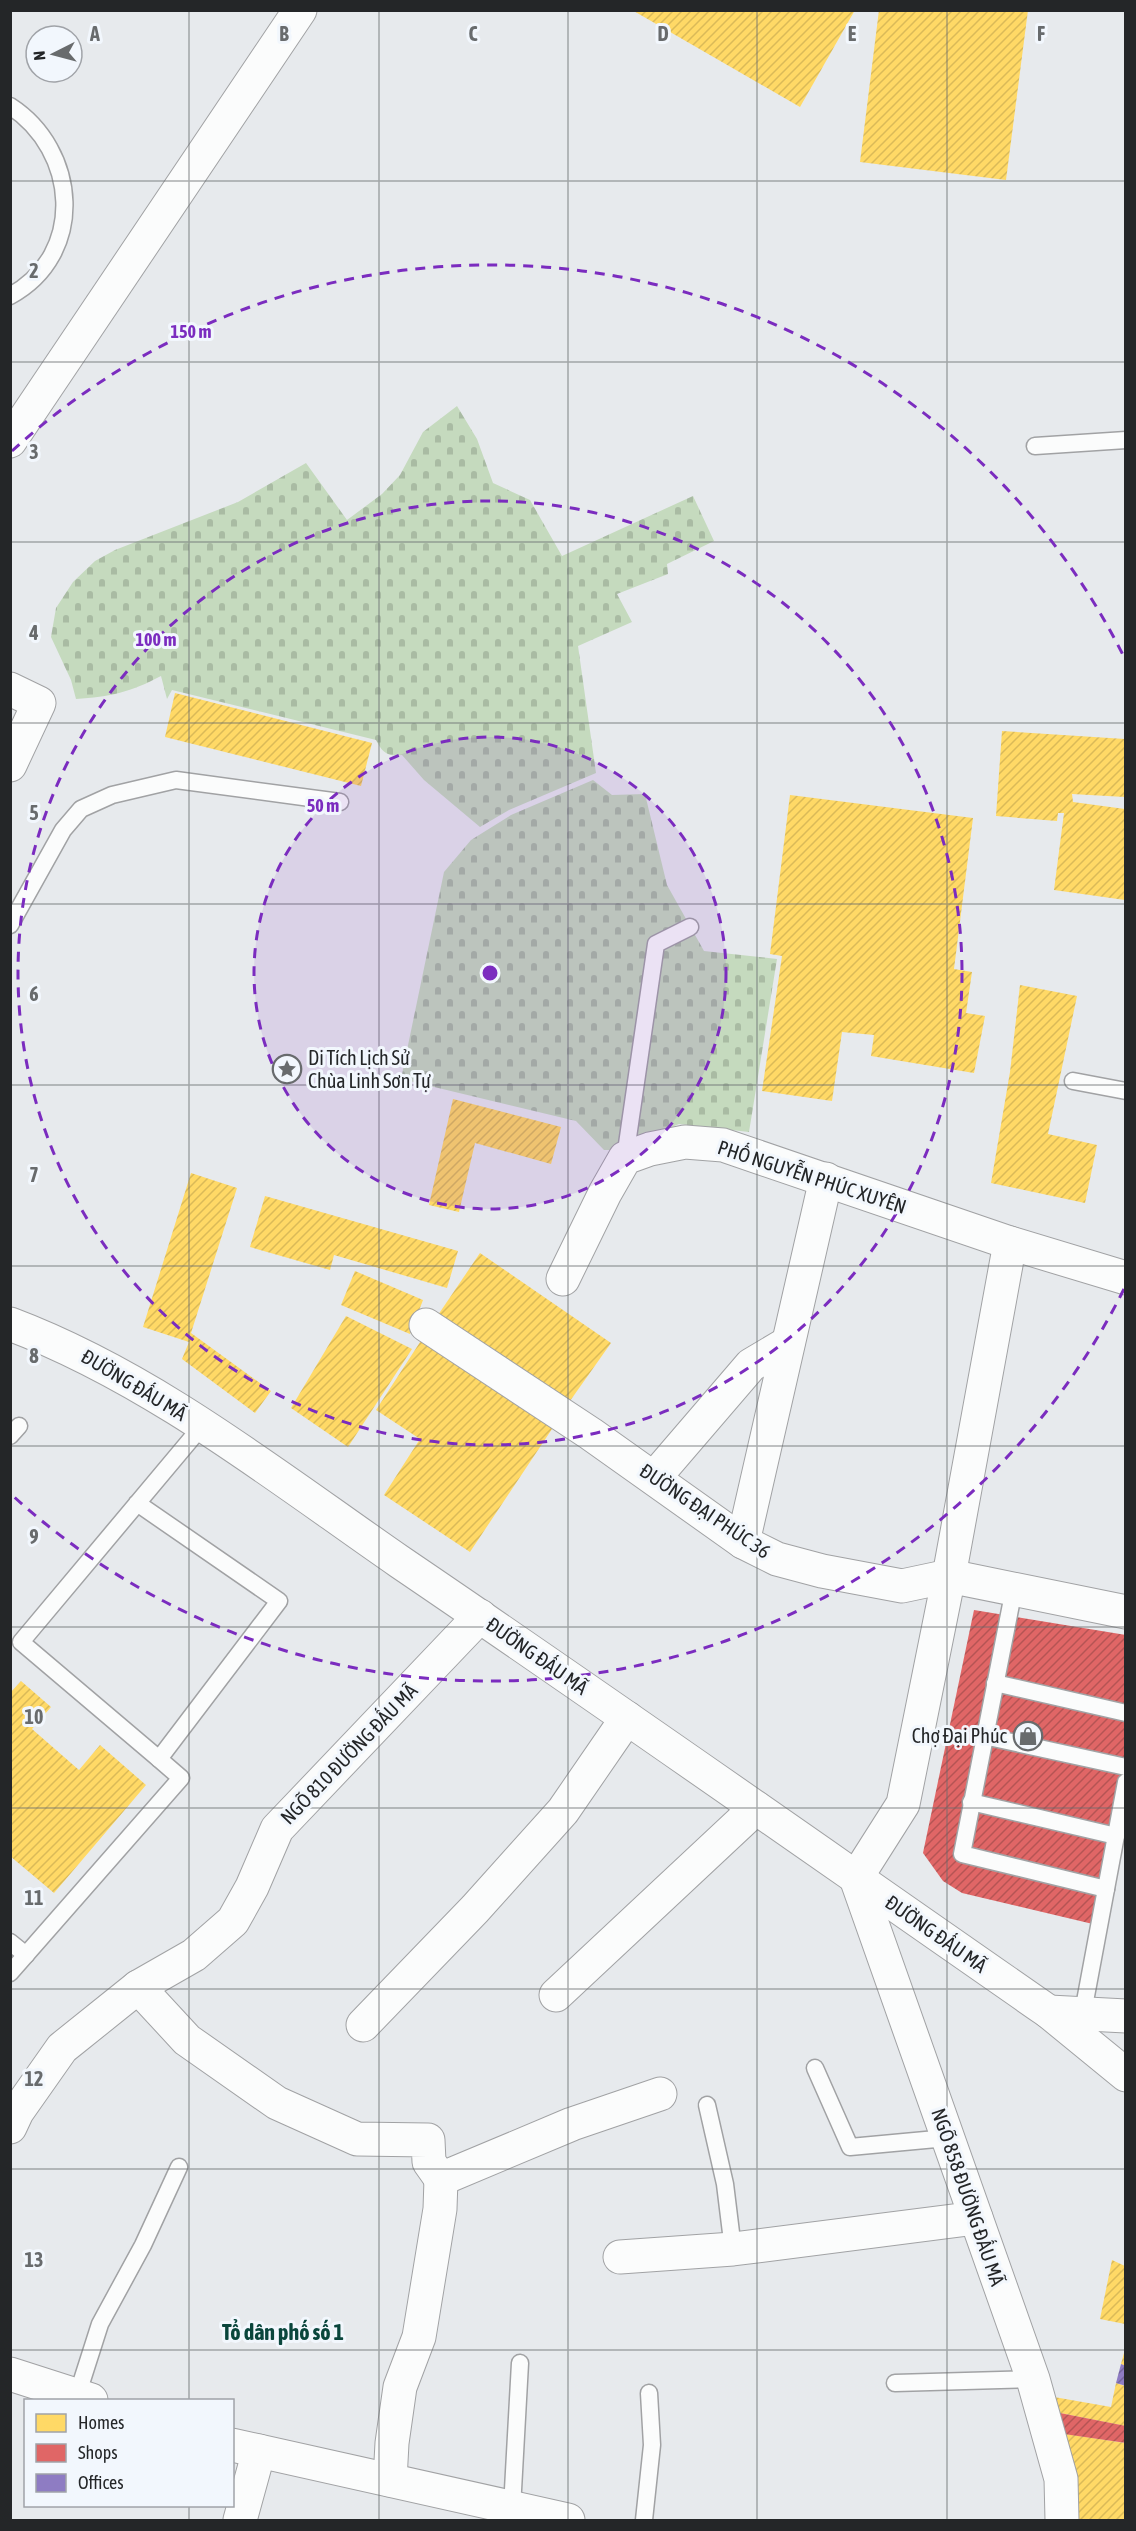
<svg xmlns="http://www.w3.org/2000/svg" width="1136" height="2531" viewBox="0 0 1136 2531" font-family="'Asap Condensed',sans-serif">
<style>
.cemetery{fill:url(#cemetery-stones)}
.homes{fill:url(#homes-hatch)}
.shops{fill:url(#shops-hatch)}
.offices{fill:url(#offices-hatch)}
.lines{fill:none;stroke-linecap:round;stroke-linejoin:round}
.lane-casing{stroke:#a1a2a4;stroke-width:19}
.street-casing{stroke:#a1a2a4;stroke-width:35}
.secondary-casing{stroke:#a1a2a4;stroke-width:35}
.lane{stroke:#fbfcfc;stroke-width:16}
.street{stroke:#fbfcfc;stroke-width:33}
.secondary{stroke:#fbfcfc;stroke-width:33}
.grid{fill:none;stroke:#686b6d;stroke-width:1.5;stroke-opacity:0.55}
.ring{fill:none;stroke:#7b2cbf;stroke-width:3;stroke-dasharray:10 8}
.labels{text-anchor:middle;stroke-width:6;stroke-linejoin:round;paint-order:stroke}
.poi-label{font-size:20px;fill:#242628;stroke:#f2f7fd;text-anchor:start}
.street-label{font-size:20px;fill:#242628;stroke:#f2f7fd}
.quarter-label{font-size:22px;font-weight:bold;fill:#0a463c;stroke:#f2f7fd}
.grid-label{font-size:20px;text-anchor:middle;font-weight:bold;fill:#686b6d;stroke:#f2f7fd;stroke-width:6;stroke-linejoin:round;paint-order:stroke}
.centre{fill:#7b2cbf;stroke:#f2f7fd;stroke-width:3}
.ring-label{font-size:18px;text-anchor:middle;font-weight:bold;fill:#7b2cbf;stroke:#f2f7fd;stroke-width:6;stroke-linejoin:round;paint-order:stroke}
</style>
<defs>
<pattern id="cemetery-stones" width="16" height="16" patternUnits="userSpaceOnUse" patternTransform="scale(1.5)"><rect width="16" height="16" fill="#c5dabe"/><path d="M2 7V4a2 2 0 0 1 4 0v3zM10 15v-3a2 2 0 0 1 4 0v3z" fill="#a9bba3"/></pattern>
<pattern id="homes-hatch" width="6" height="6" patternUnits="userSpaceOnUse" patternTransform="scale(1.5)"><rect width="6" height="6" fill="#ffd966"/><path d="M-1 1l2-2M0 6l6-6M5 7l2-2" fill="none" stroke="#daba58"/></pattern>
<pattern id="shops-hatch" width="6" height="6" patternUnits="userSpaceOnUse" patternTransform="scale(1.5)"><rect width="6" height="6" fill="#e06666"/><path d="M-1 1l2-2M0 6l6-6M5 7l2-2" fill="none" stroke="#b55454"/></pattern>
<pattern id="offices-hatch" width="6" height="6" patternUnits="userSpaceOnUse" patternTransform="scale(1.5)"><rect width="6" height="6" fill="#8e7cc3"/><path d="M-1 1l2-2M0 6l6-6M5 7l2-2" fill="none" stroke="#74659e"/></pattern>
</defs>
<rect width="100%" height="100%" fill="#e7eaed"/>
<!-- cemetery -->
<g class="cemetery">
<path d="M457,406L477,439L493,483L530,500L562,556L693,496L714,541L667,564L668,574L617,594L632,622L578,646L596,773L509,810L480,827L424,780L402,755C387,757 382,752 376,740L172,690L167,699L161,676C131,692 110,697 76,699L71,680L51,637L56,608L73,582L95,561L115,550L238,502L306,463L347,520L382,494L400,475L423,432Z"/>
<path d="M593,780L612,795L645,794L667,885L704,951L777,959L749,1132L679,1124L615,1150H604L576,1121L401,1079L444,872L471,840L511,815Z"/>
</g>
<!-- homes -->
<g class="homes">
<path d="M632,10H855L800,107Z"/>
<path d="M879,10H1028L1006,180L860,162Z"/>
<path d="M175,693L372,743L361,786L165,737Z"/>
<path d="M1002,731L1125,739V797L1072,794L1073,802L1125,809V900L1054,890L1064,813H1058L1057,821L996,816Z"/>
<path d="M790,795L973,818L954,969L972,972L966,1013L985,1016L974,1073L871,1056L874,1035L842,1032L832,1101L762,1091L782,956L770,954Z"/>
<path d="M1020,985L1077,996L1048,1134L1097,1145L1085,1203L991,1183L1010,1072Z"/>
<path d="M453,1099L561,1127L551,1164L475,1143L459,1212L429,1205Z"/>
<path d="M191,1173L237,1188L191,1333L271,1391L255,1413L182,1359L189,1342L143,1327Z"/>
<path d="M265,1196L458,1251L447,1288L334,1255L330,1270L250,1247Z"/>
<path d="M480,1253L611,1343L565,1408L436,1318Z"/>
<path d="M355,1271L423,1300L410,1334L341,1305Z"/>
<path d="M346,1316L412,1349L348,1447L291,1408Z"/>
<path d="M424,1336L556,1423L470,1552L384,1495L420,1439L376,1410Z"/>
<path d="M21,1681L51,1707L32,1729L79,1770L100,1745L146,1785L54,1893L10,1856V1693Z"/>
<path d="M1112,2260L1125,2266V2324L1100,2319Z"/>
<path d="M1125,2349V2366L1121,2364Z"/>
<path d="M1116,2383L1125,2386V2426L1055,2412L1054,2397L1111,2407Z"/>
<path d="M1066,2434L1125,2443V2520H1072Z"/>
</g>
<!-- shops -->
<g class="shops">
<path d="M974,1610L1126,1635V1760L1097,1925L962,1893L943,1881L923,1853Z"/>
<path d="M1055,2412L1126,2426V2443L1057,2433Z"/>
</g>
<!-- offices -->
<path class="offices" d="M1121,2364L1126,2366V2386L1116,2383Z"/>
<g class="lines">
<!-- lane casing -->
<g class="lane-casing">
<g id="lane">
<path d="M10,106C78,150 87,254 10,296"/>
<path d="M1035,446L1126,440"/>
<path d="M10,925L63,830L81,809L112,795L176,780L340,802"/>
<path d="M1073,1081L1126,1091"/>
<path d="M625,1158L656,944L690,927"/>
<path d="M10,1436L19,1426"/>
<path d="M137,1503L279,1601L159,1759L21,1642L202,1426"/>
<path d="M1014,1589L962,1854L1106,1889"/>
<path d="M995,1683L1126,1713"/>
<path d="M984,1736L1126,1767"/>
<path d="M971,1802L1116,1836"/>
<path d="M10,1942L26,1955"/>
<path d="M10,1973L181,1778L159,1759"/>
<path d="M1083,2012L1126,1782"/>
<path d="M815,2068L850,2147L947,2138"/>
<path d="M707,2105L725,2184L733,2249"/>
<path d="M895,2383L1033,2379"/>
<path d="M77,2396L100,2324L143,2245L179,2167"/>
<path d="M512,2508L520,2363"/>
<path d="M644,2520L652,2445L649,2393"/>
</g>
</g>
<!-- street casing -->
<g class="street-casing">
<g id="street">
<path d="M10,441L300,10"/>
<path d="M10,689L39,703L10,765"/>
<path d="M1010,1243L949,1576L903,1804L856,1878L1033,2379L1061,2479L1062,2520"/>
<path d="M563,1279L605,1193L625,1158L650,1149L685,1142L723,1145L1010,1243L1126,1278"/>
<path d="M426,1325L591,1434L743,1542L777,1559L822,1571L902,1586L949,1576L1126,1612"/>
<path d="M654,1478L751,1365L788,1343"/>
<path d="M743,1542L826,1179"/>
<path d="M138,1987L187,2040L277,2103L357,2139L428,2140L429,2162L441,2179L572,2124L660,2094"/>
<path d="M556,1995L756,1808"/>
<path d="M363,2025L475,1909L563,1811L627,1718"/>
<path d="M10,2127L17,2112L62,2048L138,1987L194,1955L233,1921L252,1887L277,1829L480,1616"/>
<path d="M620,2257L733,2249L976,2218"/>
<path d="M10,2374L91,2400"/>
<path d="M232,2445L568,2520"/>
<path d="M390,2480L392,2443L400,2387L419,2337L440,2209L441,2179"/>
<path d="M240,2520L259,2451"/>
</g>
</g>
<!-- secondary casing -->
<g class="secondary-casing">
<g id="secondary">
<path d="M10,1324C151,1377 277,1477 400,1562C618,1710 833,1862 1049,2012L1126,2075"/>
<path d="M1049,2012L1126,2016"/>
</g>
</g>
<!-- lane -->
<use href="#lane" class="lane"/>
<!-- street -->
<use href="#street" class="street"/>
<!-- secondary -->
<use href="#secondary" class="secondary"/>
</g>
<!-- grid -->
<path class="grid" d="M189,10V2400M379,10V2520M568,10V2520M757,10V2520M947,10V2520M10,181H1126M10,362H1126M10,542H1126M10,723H1126M10,904H1126M10,1085H1126M10,1266H1126M10,1446H1126M10,1627H1126M10,1808H1126M10,1989H1126M10,2169H1126M10,2350H1126M189,2506V2520"/>
<!-- distance rings -->
<circle cx="490" cy="973" r="236" fill="#7b2cbf" fill-opacity=".12"/>
<g class="ring">
<circle cx="490" cy="973" r="236"/>
<circle cx="490" cy="973" r="472"/>
<path d="M1124 1289A708 708 0 0 1 12 1495M12 451A708 708 0 0 1 1124 657"/>
</g>
<!-- icons -->
<defs>
<g id="sight-ring" transform="scale(1.5)"><circle r="9.5" fill="#f2f7fd" stroke="#686b6d" stroke-width="1.5"/><path d="M0-6L1.8-2.2L6-1.7L2.9 1.2L3.7 5.4L0 3.3L-3.7 5.4L-2.9 1.2L-6-1.7L-1.8-2.2Z" fill="#686b6d"/></g>
<g id="shop-ring" transform="scale(1.5)"><circle r="9.5" fill="#f2f7fd" stroke="#686b6d" stroke-width="1.5"/><path d="M-5-2.5h2.3a2.7 3.5 0 0 1 5.4 0H5L5.5 6h-11ZM-1.5-2.5h3a1.5 2.3 0 0 0-3 0Z" fill="#686b6d"/></g>
</defs>
<g fill-rule="evenodd">
<use href="#sight-ring" x="287" y="1069"/>
<use href="#shop-ring" x="1028" y="1736"/>
</g>
<g class="labels">
<!-- poi labels -->
<g class="poi-label">
<text x="308" y="1065">Di Tích Lịch Sử<tspan x="308" dy="23">Chùa Linh Sơn Tự</tspan></text>
<text x="1007" y="1743" text-anchor="end">Chợ Đại Phúc</text>
</g>
<!-- street labels -->
<g class="street-label">
<text transform="translate(812 1177) rotate(18)" y="7">PHỐ NGUYỄN PHÚC XUYÊN</text>
<text transform="translate(134 1385) rotate(31)" y="7">ĐƯỜNG ĐẤU MÃ</text>
<text transform="translate(705 1511) rotate(34)" y="7">ĐƯỜNG ĐẠI PHÚC 36</text>
<text transform="translate(537 1656) rotate(35)" y="7">ĐƯỜNG ĐẤU MÃ</text>
<text transform="translate(349 1754) rotate(-46)" y="7">NGÕ 810 ĐƯỜNG ĐẤU MÃ</text>
<text transform="translate(936 1934) rotate(35)" y="7">ĐƯỜNG ĐẤU MÃ</text>
<text transform="translate(968 2197) rotate(71)" y="7">NGÕ 858 ĐƯỜNG ĐẤU MÃ</text>
</g>
<!-- quarter labels -->
<g class="quarter-label">
<text x="283" y="2340">Tổ dân phố số 1</text>
</g>
</g>
<g class="grid-label">
<text x="95" y="41">A</text>
<text x="284" y="41">B</text>
<text x="473" y="41">C</text>
<text x="663" y="41">D</text>
<text x="852" y="41">E</text>
<text x="1041" y="41">F</text>
<text x="34" y="278">2</text>
<text x="34" y="459">3</text>
<text x="34" y="640">4</text>
<text x="34" y="820">5</text>
<text x="34" y="1001">6</text>
<text x="34" y="1182">7</text>
<text x="34" y="1363">8</text>
<text x="34" y="1544">9</text>
<text x="34" y="1724">10</text>
<text x="34" y="1905">11</text>
<text x="34" y="2086">12</text>
<text x="34" y="2267">13</text>
</g>
<circle cx="490" cy="973" r="9" class="centre"/>
<g class="ring-label">
<text x="191" y="338">150 m</text>
<text x="156" y="646">100 m</text>
<text x="323" y="812">50 m</text>
</g>
<!-- border -->
<rect width="1136" height="2531" fill="none" stroke="#242628" stroke-width="24"/>
<!-- legend -->
<rect x="24" y="2399" width="210" height="108" fill="#f2f7fd" stroke="#a0a3a8" stroke-width="1.5"/>
<rect x="36" y="2414" width="30" height="18" fill="#ffd966" stroke="#a0a3a8" stroke-width="1.5"/>
<text x="78" y="2429" font-size="18" fill="#242628">Homes</text>
<rect x="36" y="2444" width="30" height="18" fill="#e06666" stroke="#a0a3a8" stroke-width="1.5"/>
<text x="78" y="2459" font-size="18" fill="#242628">Shops</text>
<rect x="36" y="2474" width="30" height="18" fill="#8e7cc3" stroke="#a0a3a8" stroke-width="1.5"/>
<text x="78" y="2489" font-size="18" fill="#242628">Offices</text>
<!-- north arrow -->
<g transform="translate(54 54) rotate(264)"><circle r="28" fill="#f2f7fd" stroke="#a0a3a8" stroke-width="1.5"/>
<path d="M0-4.5L10 22L0 15L-10 22Z" fill="#686b6d"/>
<text y="-9" font-size="16" font-weight="bold" text-anchor="middle" fill="#242628">N</text>
</g>
</svg>
